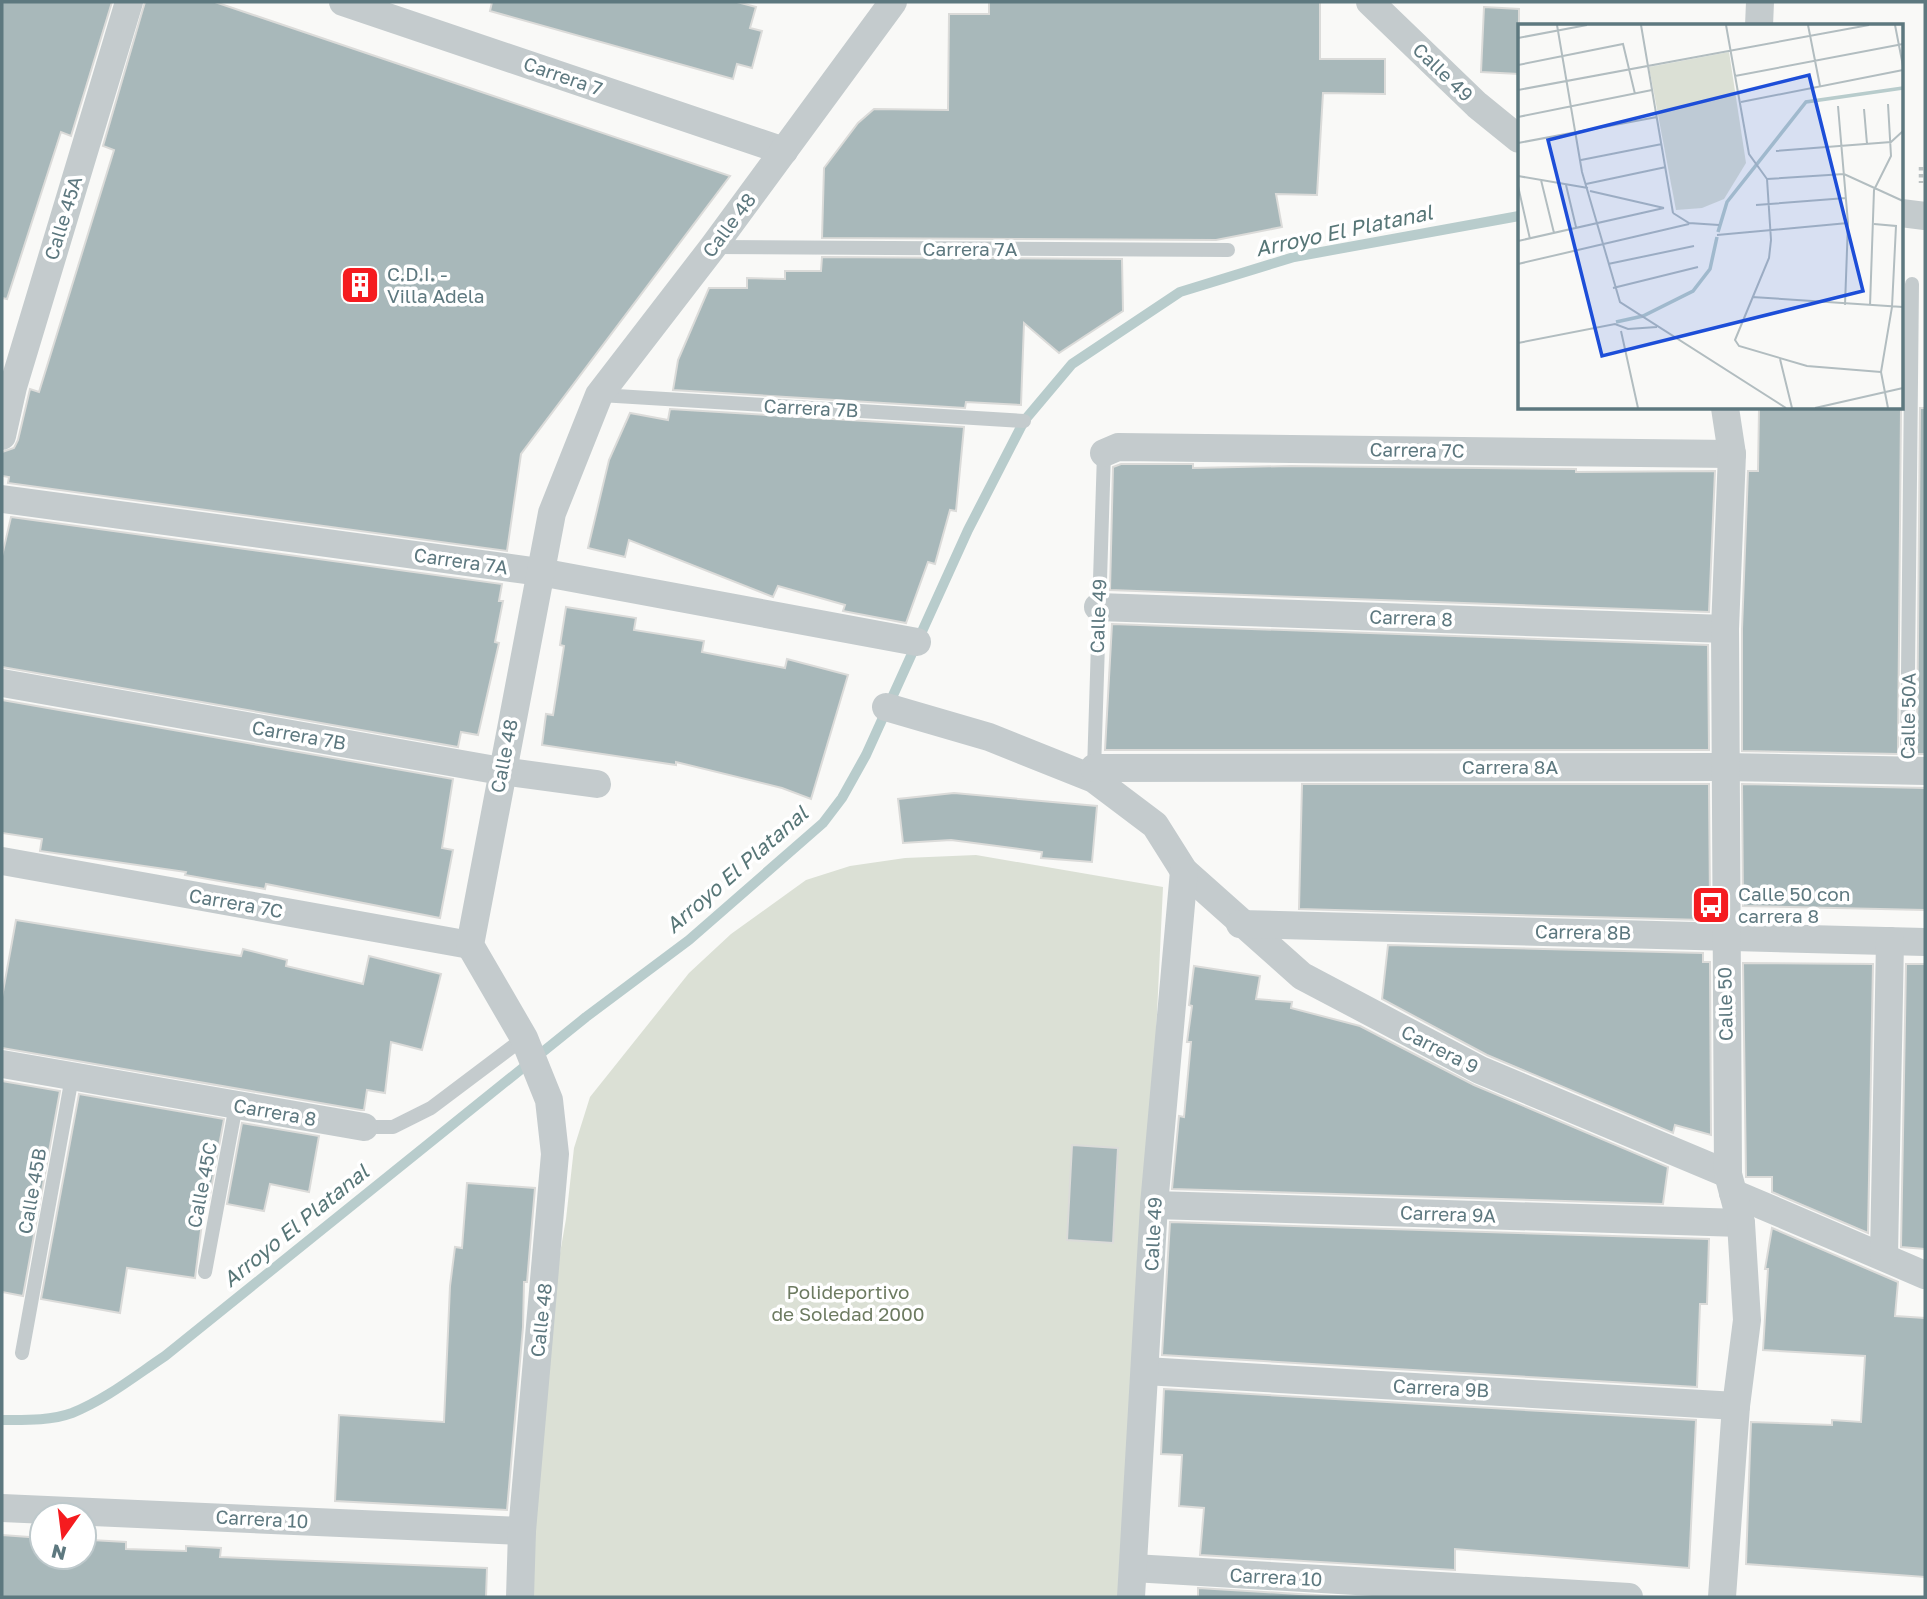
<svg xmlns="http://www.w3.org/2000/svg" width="1927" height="1599" viewBox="0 0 1927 1599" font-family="'Golos Text',sans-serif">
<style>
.green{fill:#dbe0d5}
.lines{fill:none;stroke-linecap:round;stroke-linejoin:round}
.stream{stroke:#b8cccc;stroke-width:10}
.building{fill:#a8b8ba;stroke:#dbdbd9;stroke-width:2}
.path{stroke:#bcc2c3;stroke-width:4.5;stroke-dasharray:3.5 3.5;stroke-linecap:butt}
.lane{stroke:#c4cbcd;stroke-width:14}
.street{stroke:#c4cbcd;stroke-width:28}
.labels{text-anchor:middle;stroke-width:7;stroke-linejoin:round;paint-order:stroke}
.street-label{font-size:19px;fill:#5d787f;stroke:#fff}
.poi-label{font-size:19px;fill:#5d787f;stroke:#fff;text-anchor:start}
.park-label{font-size:19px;fill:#6d7b61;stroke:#fff}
.water-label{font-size:21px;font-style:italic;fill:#577677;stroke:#fff}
.inset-river{fill:none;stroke:#b8cccc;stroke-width:3.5}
.inset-road{fill:none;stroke:#b2bdc0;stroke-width:2}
.view{fill:#1d4ed8;fill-opacity:0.15;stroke:#1d4ed8;stroke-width:3.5}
.inset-edge{fill:none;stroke:#5d787f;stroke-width:3.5}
</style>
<rect width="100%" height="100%" fill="#f9f9f7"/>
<!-- green -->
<path class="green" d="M976,855L1163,887L1148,1204L1123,1597H530L543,1351L566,1219L574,1148L590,1097L689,973L731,934L806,880L850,866L905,858Z"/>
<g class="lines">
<!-- stream -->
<path class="stream" d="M2,1420C24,1420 50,1421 72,1413C105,1400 135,1376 165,1356L586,1017L689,940L823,823L842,798L866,755L968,530L1024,421L1072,364L1180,292L1294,257L1519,216"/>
</g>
<!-- building -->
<g class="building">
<path d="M2,2H112L71,136L61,132L7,299L2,298Z"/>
<path d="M145,2H215L730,176L521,454L507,551L8,483L9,477L2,476V452L14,448L18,440L30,389L39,392L114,150L103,146Z"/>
<path d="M492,2H737L756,7L750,28L762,31L752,68L737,64L733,79L490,11Z"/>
<path d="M989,2H1320V59H1385V94L1323,93L1317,195L1276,194L1282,227L1216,240L822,238L824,168L858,123L874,109L948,110L949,14H989Z"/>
<path d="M1484,7L1519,9V74L1481,72Z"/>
<path d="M822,257L1122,259L1123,311L1059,353L1024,323L1021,405L966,402L965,408L673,390L678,360L709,288H747V278L785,279V271H821Z"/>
<path d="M1759,408H1901L1898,754L1742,751V629L1748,471H1758Z"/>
<path d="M1920,408H1925V754H1917Z"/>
<path d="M670,409L964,427L956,511L950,510L935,564L928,562L906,623L843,611L845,605L778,586L773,597L629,540L625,557L588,548L609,460L630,413L668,420Z"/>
<path d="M1121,464H1193V468L1290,466L1576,469V472L1715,471L1709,612L1110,590L1113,467Z"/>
<path d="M11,517L502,584L499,601H503L495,642L499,643L478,735L461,732L458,747L2,667V556Z"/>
<path d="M566,607L636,618L634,630L704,641L702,652L785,668L787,659L848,675L811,799L782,788L676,762V765L542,745L546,714L553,715L564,646L560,645Z"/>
<path d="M1112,624L1708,645L1709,750H1105Z"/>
<path d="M2,700L453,779L442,848L453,850L440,918L266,884L265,889L185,875L186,872L40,851L42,839L2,833Z"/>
<path d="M1302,784H1709L1710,905H1703V920L1299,909Z"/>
<path d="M1742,784L1925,788V910L1743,906Z"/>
<path d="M954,793L1097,806L1092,862L1041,858L1042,852L951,840L903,843L898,799Z"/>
<path d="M16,920L241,956L243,949L287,960L286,966L363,984L369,956L441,974L422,1050L391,1042L385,1093L367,1090L364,1110H361L2,1048V997Z"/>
<path d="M1388,945L1703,953V962H1710L1711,1135L1675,1125L1673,1133L1487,1055L1382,999Z"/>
<path d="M1743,963L1873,964L1868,1233L1772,1192V1177H1746Z"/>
<path d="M1906,964H1925V1249L1901,1247Z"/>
<path d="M1194,966L1260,976L1256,999L1292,1002L1291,1008L1360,1026L1474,1085L1668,1167L1663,1204L1172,1189L1179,1116L1184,1117L1191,1042H1187L1192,1006L1189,1005Z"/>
<path d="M2,1081L60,1091L23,1296L2,1292Z"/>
<path d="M79,1094L224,1119L209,1200L205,1199L195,1278L127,1268L120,1313L41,1299Z"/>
<path d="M242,1123L319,1136L309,1192L270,1184L264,1211L227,1204Z"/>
<path d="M1072,1145L1118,1148L1113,1243L1067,1240Z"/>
<path d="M467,1183L535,1188L527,1282H524L523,1327L507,1510L335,1501L339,1415L444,1422L450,1286L455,1247L462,1248Z"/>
<path d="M1170,1222L1709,1239L1707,1304H1700L1697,1387L1162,1355Z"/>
<path d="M1772,1228L1898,1282L1895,1316L1925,1318V1577L1746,1564L1751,1422L1832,1425V1420L1861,1422L1865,1356L1763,1350L1768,1269H1765Z"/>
<path d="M1164,1389L1696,1420L1689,1568L1455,1549V1570L1200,1555L1204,1508L1179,1506L1182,1455L1161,1454Z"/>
<path d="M2,1535L42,1538V1557H84V1540H91L126,1542V1549L186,1551V1546L221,1548L220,1557L487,1568L486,1597H2Z"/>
<path d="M1198,1588L1348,1597H1198Z"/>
</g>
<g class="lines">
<!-- path -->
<path class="path" d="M1921,167V183"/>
<!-- lane -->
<g class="lane">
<path d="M713,247L1228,250"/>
<path d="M600,395L1024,421"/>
<path d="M1094,770L1104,453"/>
<path d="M1907,771L1912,284"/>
<path d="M364,1127H393L431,1108L524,1038"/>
<path d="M205,1272L236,1105"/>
<path d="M22,1353L72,1077"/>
</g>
<!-- street -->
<g class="street">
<path d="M343,2L784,151"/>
<path d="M1370,2L1477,105L1519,139"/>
<path d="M1759,26L1760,2"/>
<path d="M1901,213L1925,216"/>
<path d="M2,436L13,387L129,2"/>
<path d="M1104,453L1118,447L1732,454"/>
<path d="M2,499L540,572L917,642"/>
<path d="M1098,607L1725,629"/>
<path d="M2,683L501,771L597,784"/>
<path d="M886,707L989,737L1094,779L1155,825L1184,871L1302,976L1480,1070L1728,1174"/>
<path d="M1094,768L1724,767L1925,771"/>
<path d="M2,861L470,945"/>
<path d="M1240,924L1925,942"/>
<path d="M2,1064L364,1127"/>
<path d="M1733,1193L1925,1275"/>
<path d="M1154,1205L1741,1223"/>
<path d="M1884,1256L1890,941"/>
<path d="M1145,1371L1736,1406"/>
<path d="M2,1508L522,1531"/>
<path d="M1133,1568L1629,1597"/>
<path d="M520,1597L522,1531L555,1154L549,1100L524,1038L470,945L552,513L599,395L713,247L893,2"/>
<path d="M1131,1597L1154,1205L1184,871"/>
<path d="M1722,1597L1736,1406L1747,1320L1741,1223L1728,1174L1725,629L1732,454L1725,408"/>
</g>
</g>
<!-- icons -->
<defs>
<g id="building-square" transform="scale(2.0125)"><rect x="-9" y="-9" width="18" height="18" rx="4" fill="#f51b1f" stroke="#fff"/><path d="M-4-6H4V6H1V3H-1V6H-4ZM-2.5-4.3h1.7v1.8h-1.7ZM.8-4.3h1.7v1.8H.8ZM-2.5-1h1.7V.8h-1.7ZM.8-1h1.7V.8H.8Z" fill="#fff"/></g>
<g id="bus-square" transform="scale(2.0125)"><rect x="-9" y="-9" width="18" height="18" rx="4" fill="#f51b1f" stroke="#fff"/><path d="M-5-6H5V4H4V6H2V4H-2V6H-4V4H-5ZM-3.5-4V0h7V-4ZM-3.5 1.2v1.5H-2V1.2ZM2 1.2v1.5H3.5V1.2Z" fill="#fff"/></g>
</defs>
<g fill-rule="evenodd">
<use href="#building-square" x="360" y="285"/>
<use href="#bus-square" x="1711" y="905"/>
</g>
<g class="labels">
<!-- street labels -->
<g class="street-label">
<text transform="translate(1443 72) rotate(44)" y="7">Calle 49</text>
<text transform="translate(563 76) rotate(19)" y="7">Carrera 7</text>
<text transform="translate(63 218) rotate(-73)" y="7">Calle 45A</text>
<text transform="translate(729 225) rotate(-53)" y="7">Calle 48</text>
<text x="970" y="256">Carrera 7A</text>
<text transform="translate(811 408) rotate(3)" y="7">Carrera 7B</text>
<text transform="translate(1417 450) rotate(1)" y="7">Carrera 7C</text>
<text transform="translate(461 561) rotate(8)" y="7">Carrera 7A</text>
<text transform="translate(1098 616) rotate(-88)" y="7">Calle 49</text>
<text transform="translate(1411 618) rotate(2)" y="7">Carrera 8</text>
<text transform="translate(1908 716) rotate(-89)" y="7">Calle 50A</text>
<text transform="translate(299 735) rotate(10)" y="7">Carrera 7B</text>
<text transform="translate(504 756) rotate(-79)" y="7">Calle 48</text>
<text x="1510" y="774">Carrera 8A</text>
<text transform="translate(236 903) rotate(10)" y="7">Carrera 7C</text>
<text transform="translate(1583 932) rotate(1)" y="7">Carrera 8B</text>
<text transform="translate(1725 1004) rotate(-91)" y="7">Calle 50</text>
<text transform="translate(1440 1049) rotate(27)" y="7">Carrera 9</text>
<text transform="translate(275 1112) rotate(10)" y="7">Carrera 8</text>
<text transform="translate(202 1185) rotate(-79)" y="7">Calle 45C</text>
<text transform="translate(32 1191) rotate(-80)" y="7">Calle 45B</text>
<text transform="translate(1448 1214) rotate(2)" y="7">Carrera 9A</text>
<text transform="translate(1153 1234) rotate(-87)" y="7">Calle 49</text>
<text transform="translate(541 1320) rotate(-84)" y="7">Calle 48</text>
<text transform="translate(1441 1388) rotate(3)" y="7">Carrera 9B</text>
<text transform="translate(262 1519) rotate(3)" y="7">Carrera 10</text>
<text transform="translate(1276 1577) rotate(3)" y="7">Carrera 10</text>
</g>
<!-- poi labels -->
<g class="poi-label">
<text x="387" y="281">C.D.I. -<tspan x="387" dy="22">Villa Adela</tspan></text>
<text x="1738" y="901">Calle 50 con<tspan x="1738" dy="22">carrera 8</tspan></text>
</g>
<!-- park labels -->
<g class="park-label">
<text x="848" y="1299">Polideportivo<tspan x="848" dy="22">de Soledad 2000</tspan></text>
</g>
<!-- water labels -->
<g class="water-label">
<text transform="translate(1344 231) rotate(-12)" y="7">Arroyo El Platanal</text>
<text transform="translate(737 870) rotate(-41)" y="7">Arroyo El Platanal</text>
<text transform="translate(296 1226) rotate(-39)" y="7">Arroyo El Platanal</text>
</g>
</g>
<!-- overview -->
<g transform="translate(1518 24)">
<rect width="385" height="385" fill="#f9f9f7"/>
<path d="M211,28L228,139L206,175L184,184L158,186L131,43Z" fill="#dbe0d5"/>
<path class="inset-river" d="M200,208L209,178L288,78L385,64M98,298L125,292L175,267L192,245L199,213"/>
<path class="inset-road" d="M39,1L64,148L102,278L268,384M123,1L155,189M208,1L231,130L249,155L253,216L251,234L217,316L221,322L289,342L363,348M290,1L302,62M377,1L385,42M0,14L69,1M0,41L105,20L117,70M217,52L385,20M0,66L351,1M223,78L385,46M320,82L330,199L327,281M346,85L349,120M0,93L134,66M0,119L139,93M258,127L373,118L385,107M63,136L144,120M0,152L70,164M249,155L326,150L385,177M23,156L36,209M68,160L148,143M48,161L58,203M0,162L12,215M72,167L146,184M238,181L328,174M155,189L171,199L201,201M356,200L378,202L374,283L363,348L370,384M199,211L330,199M0,217L146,184M0,240L171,200M90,240L176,222M95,264L180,243M234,273L385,283M352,282L356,166L373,132L370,80M103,307L120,384M0,319L97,300L110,305L139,303M262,335L274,384M297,384L385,364"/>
<path class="view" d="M291,51L345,267L84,332L30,116Z"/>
<rect width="385" height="385" class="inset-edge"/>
</g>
<!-- border -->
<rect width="1927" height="1599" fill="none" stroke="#5d787f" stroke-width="7"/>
<!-- north arrow -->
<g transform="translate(63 1536) rotate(194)"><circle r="33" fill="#ffffff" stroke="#bec9cc" stroke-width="2"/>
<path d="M0-5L12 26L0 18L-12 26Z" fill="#f51b1f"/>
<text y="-10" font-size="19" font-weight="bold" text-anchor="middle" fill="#5d787f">N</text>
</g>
</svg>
